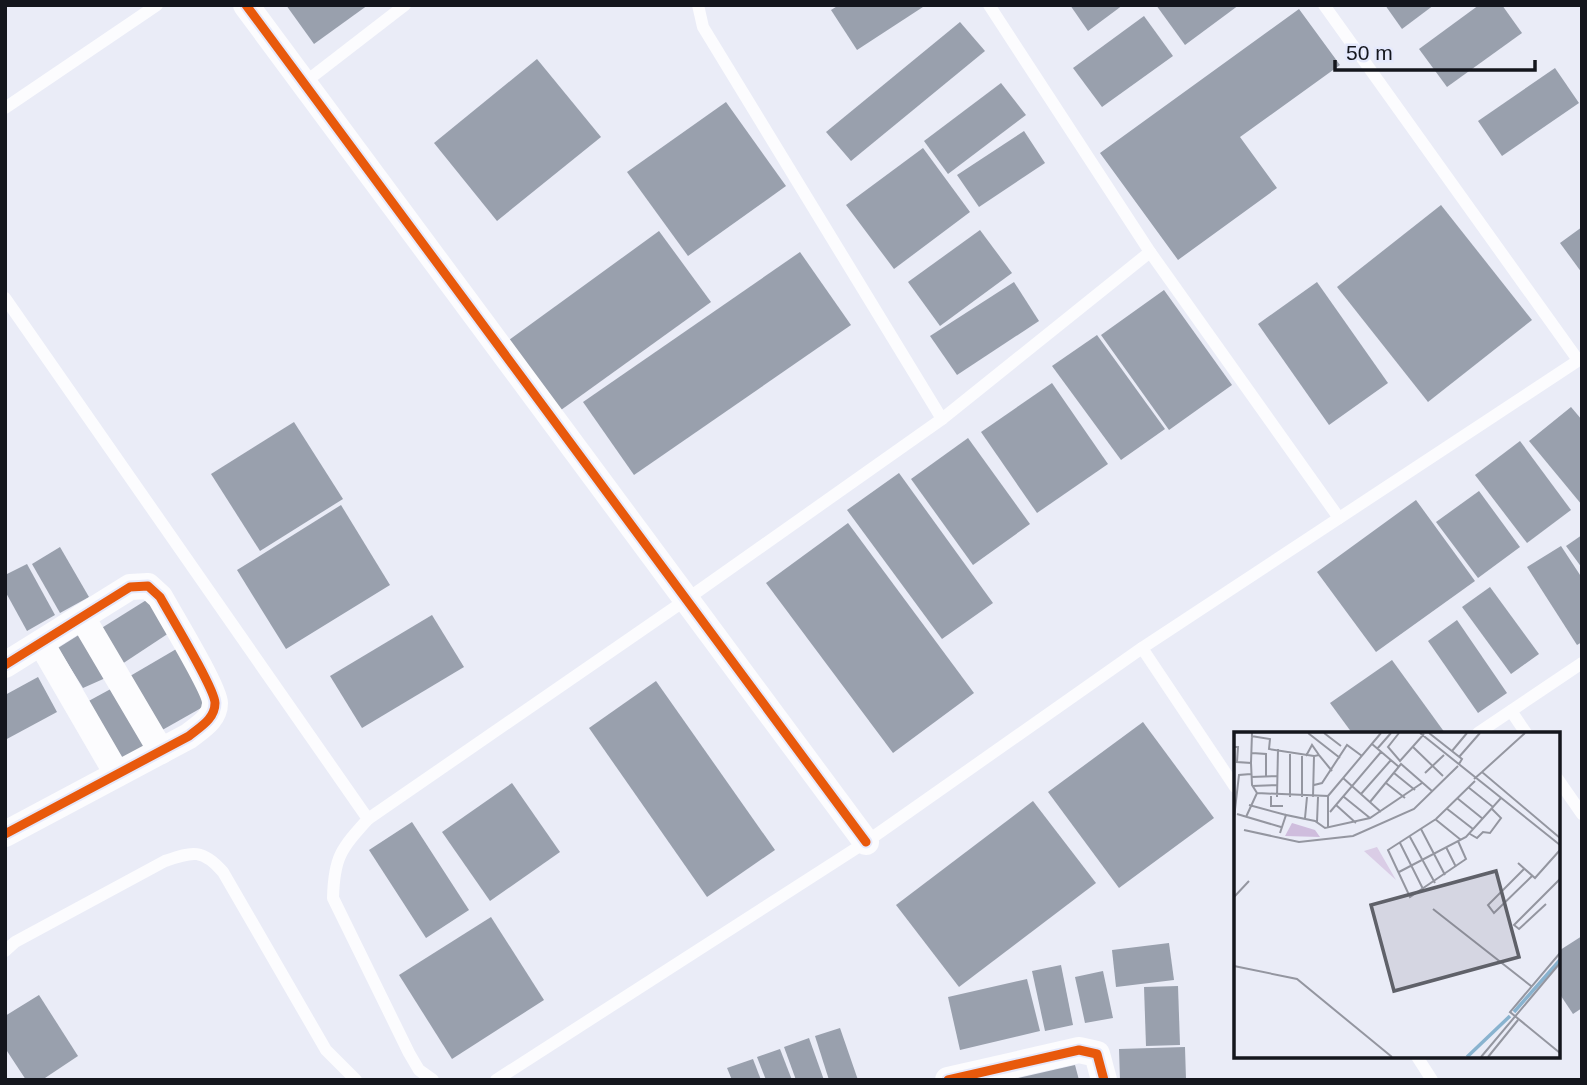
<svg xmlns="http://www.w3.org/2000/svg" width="1587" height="1085" viewBox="0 0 1587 1085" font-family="Helvetica,sans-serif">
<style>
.building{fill:#99a0ad}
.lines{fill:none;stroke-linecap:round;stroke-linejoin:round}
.service{stroke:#fcfcfe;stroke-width:12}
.minor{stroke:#fcfcfe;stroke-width:26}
.cycleway-casing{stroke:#e5e9fc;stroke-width:13}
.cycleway{stroke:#e8590c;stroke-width:9}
.inset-river{fill:none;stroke:#89b3cf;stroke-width:3.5}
.inset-road{fill:none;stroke:#9496a0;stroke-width:2}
.view{fill:#5f6169;fill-opacity:0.15;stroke:#5f6169;stroke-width:3.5}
.inset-edge{fill:none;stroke:#14161d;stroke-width:3.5}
</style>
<rect width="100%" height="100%" fill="#eaecf7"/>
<!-- building -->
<g class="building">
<path d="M286,5H368L314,44Z"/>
<path d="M839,5H926L857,50L831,10Z"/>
<path d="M1070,5H1123L1088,31Z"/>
<path d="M1156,5H1239L1185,45Z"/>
<path d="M1385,5H1434L1402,29Z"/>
<path d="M1479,5H1502L1522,33L1447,87L1419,49Z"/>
<path d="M1299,9L1340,65L1240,137L1277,188L1178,260L1100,153Z"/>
<path d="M1144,16L1173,56L1102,107L1073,68Z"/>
<path d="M960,22L985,51L851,161L826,132Z"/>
<path d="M537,59L601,137L497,221L434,143Z"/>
<path d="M1555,68L1579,103L1502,156L1478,121Z"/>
<path d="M1001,83L1026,115L948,174L924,141Z"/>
<path d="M726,102L786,186L688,256L627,172Z"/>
<path d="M1024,131L1045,163L979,207L957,175Z"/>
<path d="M923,148L970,212L894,269L846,205Z"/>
<path d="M1441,205L1532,320L1428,402L1337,287Z"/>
<path d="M1582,227V273L1560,243Z"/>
<path d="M980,230L1012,273L940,326L908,282Z"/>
<path d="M659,231L711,302L561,410L509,340Z"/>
<path d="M800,252L851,325L634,475L583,402Z"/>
<path d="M1014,282L1039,321L957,375L930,336Z"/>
<path d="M1317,282L1388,383L1329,425L1258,324Z"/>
<path d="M1164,290L1232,385L1169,430L1101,335Z"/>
<path d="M1097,335L1165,429L1121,460L1052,366Z"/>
<path d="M1052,383L1108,464L1037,513L981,432Z"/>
<path d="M1571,407L1582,420V505L1529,441Z"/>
<path d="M294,422L343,499L260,551L211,474Z"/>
<path d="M968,438L1030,524L973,565L911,479Z"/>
<path d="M1520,441L1571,510L1527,543L1475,475Z"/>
<path d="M899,473L993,603L942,639L847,510Z"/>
<path d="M1479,491L1520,547L1478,578L1436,522Z"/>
<path d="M1416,500L1475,581L1376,652L1317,572Z"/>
<path d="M341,505L390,585L286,649L237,570Z"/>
<path d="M848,523L974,693L893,753L766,583Z"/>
<path d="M1582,535V568L1566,546Z"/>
<path d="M1561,546L1582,578V642L1577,645L1527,567Z"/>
<path d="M60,547L89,597L60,613L32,564Z"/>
<path d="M27,564L55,615L27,631L5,591V575Z"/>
<path d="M1490,587L1539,654L1511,674L1462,607Z"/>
<path d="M148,599L169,633L122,664L100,629Z"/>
<path d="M432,615L464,667L362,728L330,676Z"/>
<path d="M1457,620L1507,693L1478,713L1428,641Z"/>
<path d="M85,631L110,676L83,688L58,648Z"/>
<path d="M178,648L210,703L157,733L125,679Z"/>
<path d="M1392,660L1445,733H1352L1330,703Z"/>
<path d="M38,677L57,712L5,740V695Z"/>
<path d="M656,681L775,850L707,897L589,728Z"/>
<path d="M118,685L151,744L118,762L85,703Z"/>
<path d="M1143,722L1214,818L1119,888L1048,792Z"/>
<path d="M512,783L560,852L490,901L442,832Z"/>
<path d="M1033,801L1096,883L959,987L896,905Z"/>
<path d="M412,822L469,910L426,938L369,850Z"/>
<path d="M491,917L544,1000L452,1059L399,975Z"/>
<path d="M1582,936V1008L1573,1014L1557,990V952Z"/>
<path d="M1169,943L1174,980L1116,987L1112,950Z"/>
<path d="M1061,965L1073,1025L1045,1031L1032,971Z"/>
<path d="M1103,971L1113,1018L1085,1023L1075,977Z"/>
<path d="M1027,979L1040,1031L960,1050L948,997Z"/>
<path d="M1178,986L1180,1045L1146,1046L1144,987Z"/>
<path d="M39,995L78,1056L42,1080H26L5,1048V1016Z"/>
<path d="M840,1028L858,1080H829L815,1036Z"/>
<path d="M809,1038L824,1080H796L784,1047Z"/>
<path d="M1185,1047L1186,1080H1120L1119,1049Z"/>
<path d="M780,1049L792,1080H766L757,1057Z"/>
<path d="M753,1059L761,1080H732L727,1068Z"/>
<path d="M1075,1065L1079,1080H1014V1079Z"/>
</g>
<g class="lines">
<!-- service -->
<g class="service">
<path d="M698,5L703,27L942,419"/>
<path d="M989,5L1150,252L1339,518"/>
<path d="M1324,5L1578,360"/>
<path d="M304,83L405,5"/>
<path d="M5,108L157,5"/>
<path d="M5,298L368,819C341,849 334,857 333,898L409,1053L419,1070L433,1080"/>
<path d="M1142,648L1235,787"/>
<path d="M1511,711L1526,733"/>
<path d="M1478,733L1582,663"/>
<path d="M1557,778L1582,814"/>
<path d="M368,819L687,599L942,419L1150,252"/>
<path d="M5,951L15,942L165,861C193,851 203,849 223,872L326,1050L356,1080"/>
<path d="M1416,1055L1432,1080"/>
<path d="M496,1080L866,842L1142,648L1582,358"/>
</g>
<!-- minor -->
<g class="minor">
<path d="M246,5L866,842"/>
<path d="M82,617L161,751"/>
<path d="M41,643L117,774"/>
<path d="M5,665L130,587L148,586L160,597C170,615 215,689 215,703C215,719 200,727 189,736L5,834"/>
<path d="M948,1080L1079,1050L1097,1054L1104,1080"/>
</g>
<!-- cycleway casing -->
<g class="cycleway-casing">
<g id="cycleway">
<path d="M246,5L866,842"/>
<path d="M5,665L130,587L148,586L160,597C170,615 215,689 215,703C215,719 200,727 189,736L5,834"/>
<path d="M948,1080L1079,1050L1097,1054L1104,1080"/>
</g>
</g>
<!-- cycleway -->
<use href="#cycleway" class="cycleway"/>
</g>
<!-- overview -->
<g transform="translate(1234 732)">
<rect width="326" height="326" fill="#eaecf7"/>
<path d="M143,115L162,148L130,119Z" fill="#dacde6"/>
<path d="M58,91L81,98L86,105L51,104Z" fill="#cfbddd"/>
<path class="inset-river" d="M280,280L326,228M233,325L276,284"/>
<path class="inset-road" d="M74,1L106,26M90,1L107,14M165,1L154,15L166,29L190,2M186,1L326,113M195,1L228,27L225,32M17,4L36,7L35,17L80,24M138,12L165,35M0,15H4L3,30L17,31L18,53L23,61L94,64V96M179,15L209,44M143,17L157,1M218,19L233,1M18,21L32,22V44M72,24L78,13L85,23M225,25L246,1M17,31L18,1M248,40L291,1M160,41L181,58M191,41L210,23M17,45L44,44M109,46L147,80M240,47L248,40L326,106M152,51L171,66M80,53L88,51L113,13L128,24M18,54L43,53M234,55L259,75L267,66M127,62L157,28M37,64V74H49M94,64L147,1M43,65L44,17M56,65V20M68,65V24M79,65L80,24L85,23L98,39M110,65L136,86M223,66L249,87M136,70L167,32L198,59M15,73L52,83M102,73L122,91M212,76L239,97M96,80L147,20M3,82L47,95M12,85L23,61M0,86L5,43L17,42M71,86L73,65M201,87L227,108M83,90L84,65M187,97L211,143M10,98L65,110L119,104L180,77L224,34M46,101L52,83L81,89L91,96L136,86L188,51M236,102L243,106L249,100L256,101L267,86L258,77M176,105L201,151M224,109L232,127L176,165L154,118L202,87L241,49M166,111L190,159M212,115L222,135M284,131L301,146L326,118M290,137L254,173L260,181L298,144M165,140L232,105L259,75M0,165L15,149M312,172L285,197L280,193L326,147M199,177L297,254M326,221L276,280L326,321M0,234L63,247L158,325M247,325L326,231M254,325L284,288"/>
<path class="view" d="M262,139L285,225L160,259L137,173Z"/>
<rect width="326" height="326" class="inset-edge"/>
</g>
<!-- border -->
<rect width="1587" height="1085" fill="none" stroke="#14161d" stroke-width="14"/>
<!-- scale -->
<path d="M1335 60v10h200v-10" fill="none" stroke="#14161d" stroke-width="3.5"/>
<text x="1346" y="60" font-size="21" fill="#14161d" stroke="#e5e9fc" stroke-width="5" paint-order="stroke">50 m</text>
</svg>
